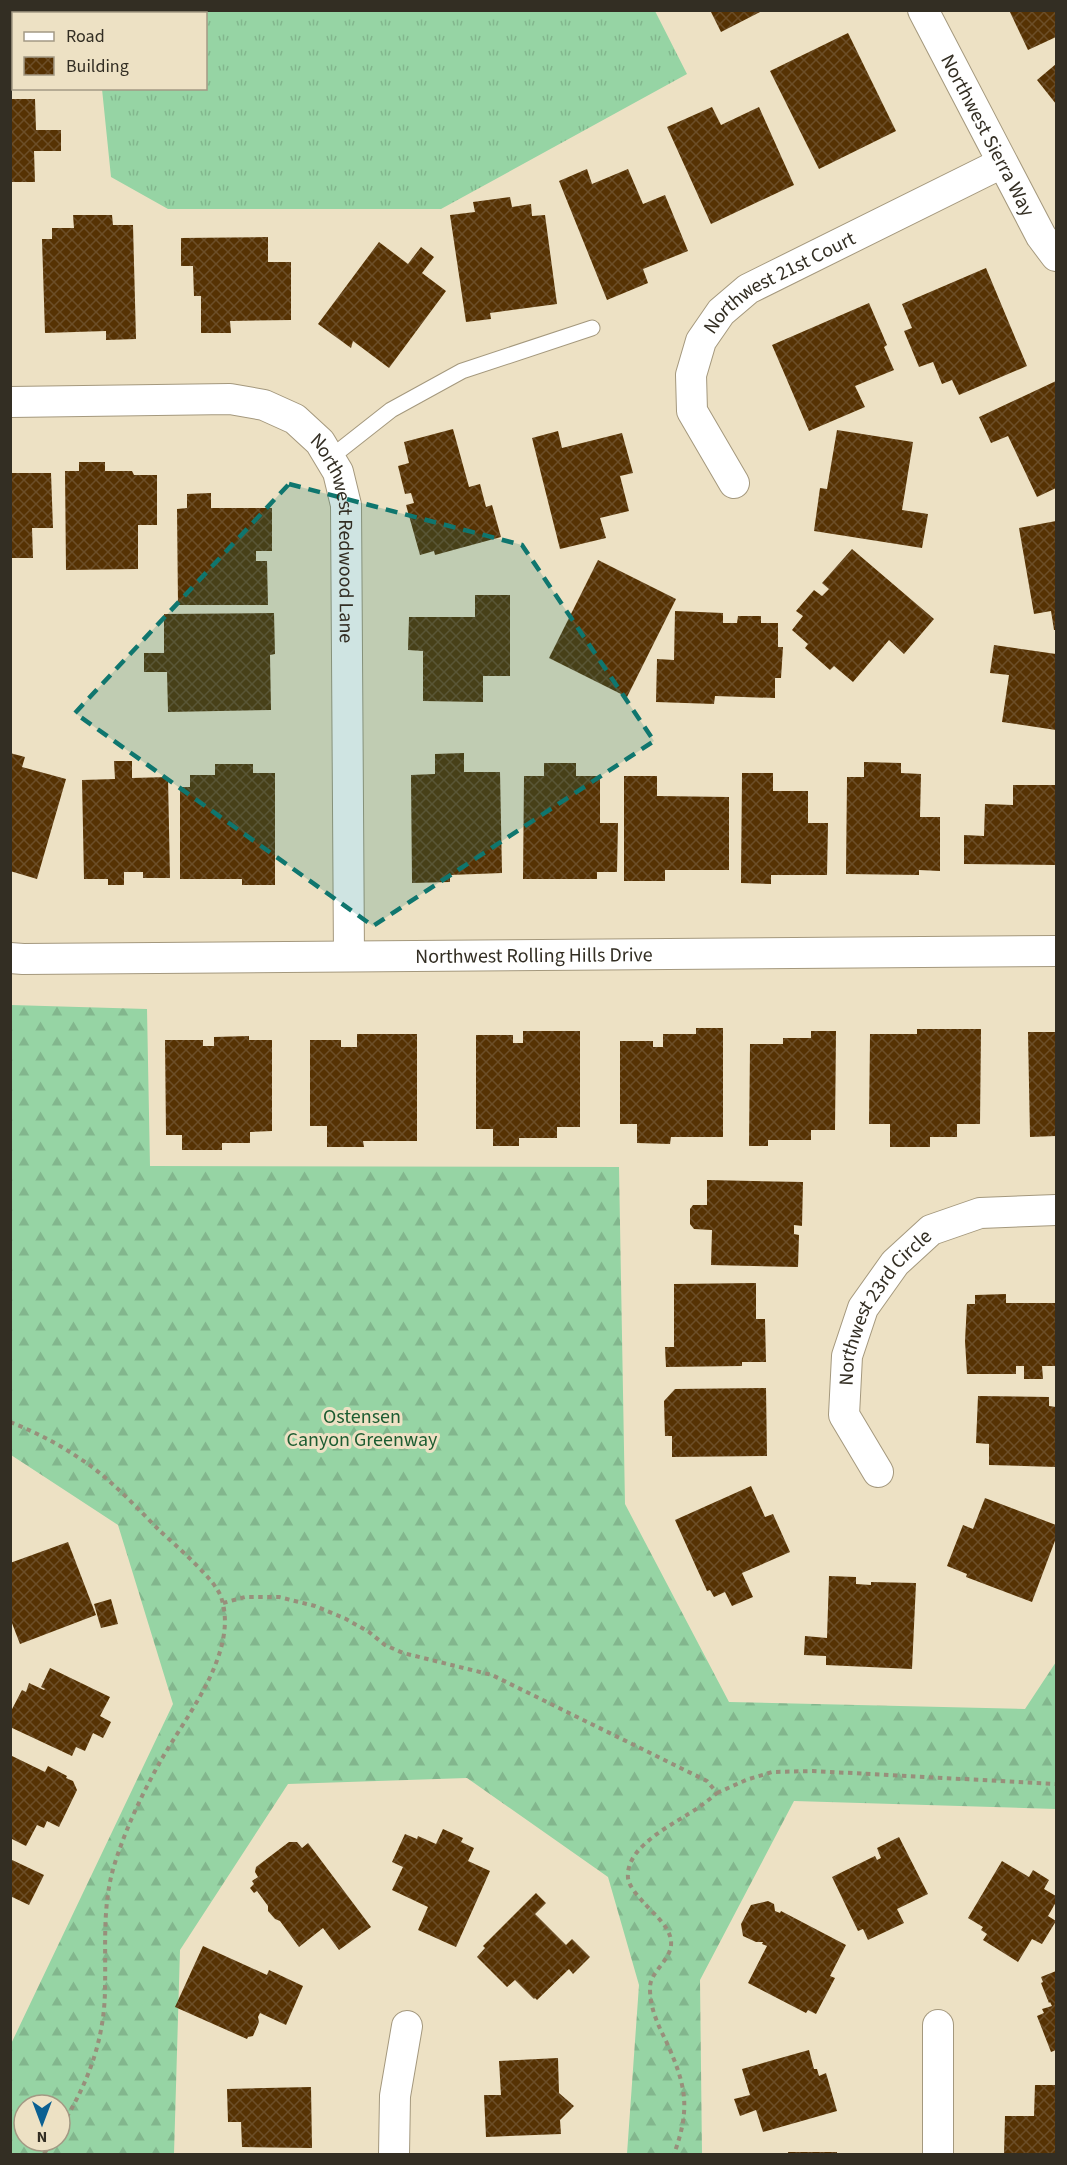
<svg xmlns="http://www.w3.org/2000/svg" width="1067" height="2165" viewBox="0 0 1067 2165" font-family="'Source Sans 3',sans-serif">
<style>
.grass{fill:url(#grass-tufts)}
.forest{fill:url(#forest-firs);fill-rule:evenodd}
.building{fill:url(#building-cross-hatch)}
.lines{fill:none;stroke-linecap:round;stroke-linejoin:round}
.service-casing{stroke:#a4987d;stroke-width:17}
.minor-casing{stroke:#a4987d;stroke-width:32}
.path{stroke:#988f7b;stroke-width:4;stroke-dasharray:4.5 4.5;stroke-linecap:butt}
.service{stroke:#fff;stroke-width:15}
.minor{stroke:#fff;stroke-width:30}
.marked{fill:#0f766e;fill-opacity:0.2;stroke:#0f766e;stroke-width:4.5;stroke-dasharray:12 8;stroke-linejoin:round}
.labels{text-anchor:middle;stroke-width:6;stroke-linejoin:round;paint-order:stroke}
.street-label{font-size:20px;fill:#332e23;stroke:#ede1c4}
.park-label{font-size:20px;fill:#1c5c31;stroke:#ede1c4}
</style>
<defs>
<pattern id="grass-tufts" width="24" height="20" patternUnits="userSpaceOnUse" patternTransform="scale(1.5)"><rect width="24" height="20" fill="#96d4a4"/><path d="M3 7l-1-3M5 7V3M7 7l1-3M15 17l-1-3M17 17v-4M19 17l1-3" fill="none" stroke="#82b68d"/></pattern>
<pattern id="forest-firs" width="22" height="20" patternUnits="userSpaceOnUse" patternTransform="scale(1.5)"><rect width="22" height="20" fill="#96d4a4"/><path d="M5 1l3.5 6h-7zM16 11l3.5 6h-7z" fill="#82b68d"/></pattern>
<pattern id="building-cross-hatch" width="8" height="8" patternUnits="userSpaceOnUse" patternTransform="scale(1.5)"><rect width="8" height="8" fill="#563203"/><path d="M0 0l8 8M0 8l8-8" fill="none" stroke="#6c4e28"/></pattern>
</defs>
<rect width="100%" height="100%" fill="#ede1c4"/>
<!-- grass -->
<path class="grass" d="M69,11H655L687,74L441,209H168L111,177L102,89L206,88V14H71Z"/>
<!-- forest -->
<path class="forest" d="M11,1005L147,1009L150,1166L619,1167L625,1504L729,1702L1025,1709L1056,1662V1809L794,1801L700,1980L702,2154H627L639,1985L608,1877L467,1778L288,1784L180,1950L174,2154H11L10,2046L173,1704L118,1525L11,1455ZM24,2105H60V2141H24Z"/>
<!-- building -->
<g class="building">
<path d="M10,10H25L27,14H14V77L10,78Z"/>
<path d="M710,10H764L721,32Z"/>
<path d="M1009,10H1056V37L1028,50Z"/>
<path d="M848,33L896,131L819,169L770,71Z"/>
<path d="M1056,64V104L1037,80Z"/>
<path d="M10,99H35L36,130H61V151H34L35,182H10Z"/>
<path d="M712,107L721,125L759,107L794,185L711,224L667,127Z"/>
<path d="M587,169L592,184L628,169L643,204L665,195L688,251L643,269L648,283L607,300L559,181Z"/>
<path d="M510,197L512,207L531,204L532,216L545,215L557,304L490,313L491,319L466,322L450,215L475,212L473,202Z"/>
<path d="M73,215H112L113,225H133L136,339L106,340V331L45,333L42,239H52V228H74Z"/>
<path d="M268,237V262H291V320L230,321L231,333H201V296H194L193,266H181V238Z"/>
<path d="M379,242L408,264L421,247L434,257L422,273L446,291L389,368L353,341L351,348L318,324Z"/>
<path d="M986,268L1027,366L959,395L952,380L942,384L933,362L919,367L904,331L912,328L902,304Z"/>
<path d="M869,303L887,345L884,347L894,370L855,386L865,407L809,431L772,345Z"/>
<path d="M1056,381V488L1037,497L1008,436L991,443L979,417Z"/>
<path d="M453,429L469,487L480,484L486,507L492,505L501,537L435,555L434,551L420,555L406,505L414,503L411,493L405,494L398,466L409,463L404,442Z"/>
<path d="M837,430L913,442L902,510L928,514L922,548L814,531L820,488L827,489Z"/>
<path d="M558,431L562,448L622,433L633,473L620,476L629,511L600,518L606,538L560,549L532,438Z"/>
<path d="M79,462H105V471H132L134,475H157V525H138V569L66,570L65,471H79Z"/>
<path d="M10,473H51L53,528H32L33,558H10Z"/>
<path d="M211,493V508H272V551H256V561H267L268,605H178L177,509L187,508V494Z"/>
<path d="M1056,521V630H1054L1051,611L1034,614L1019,528Z"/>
<path d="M852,549L934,619L904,654L889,640L853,682L834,666L830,670L805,648L808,644L792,630L803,616L796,611L814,590L822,596L829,589L822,583Z"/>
<path d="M598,560L676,599L627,697L549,658Z"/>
<path d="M475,595H510V676H483V702L423,701V651L408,650L409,617H475Z"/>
<path d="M675,611L723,613V623H737L738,616H761V623H778V647H783L781,678H775V698L715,696L714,704L656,702L657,659L674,660Z"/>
<path d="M274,613L275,654L270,655L271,710L168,712L167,672H144V653H164V614Z"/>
<path d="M994,645L1056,654V730L1002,722L1009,675L990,673Z"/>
<path d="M10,753L25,757L22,767L66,779L37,879L10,871Z"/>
<path d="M464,753V772H500L502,873L450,875V882L412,883L411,775L435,774V754Z"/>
<path d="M114,761H132V778L168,777L170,878H143V872H124V885H108V879H84L82,780L115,779Z"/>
<path d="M864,762L901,763V773L921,774L920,817H940V871L919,870V875L846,874L847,777H864Z"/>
<path d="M544,763H576V776H600V823H618L617,872H597V879H523L524,776H544Z"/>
<path d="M215,764H253V773H275V885H242V879H180V787H190V775H215Z"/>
<path d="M742,773H773V791H808V823H828L827,875H771V884L741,883Z"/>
<path d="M624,776H657V796L729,797V870H665V881H624Z"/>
<path d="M1013,785H1056V865L964,864V835L984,836L985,804L1013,805Z"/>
<path d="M696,1028H723V1137H671L670,1144L637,1143V1124H620V1041H653V1047H663V1034H696Z"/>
<path d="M917,1029H981L980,1124H957V1137H930V1147H890V1124H869L870,1034H917Z"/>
<path d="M523,1031H580V1127H557V1138H519V1146H493V1129H476V1035H513V1043H523Z"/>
<path d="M811,1031H836L835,1130H811V1140H768V1146H749L750,1044H783V1038H811Z"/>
<path d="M1028,1032H1056V1136L1030,1137Z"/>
<path d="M357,1034H417V1141H363L364,1147H327V1126H310V1040H341V1047H357Z"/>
<path d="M249,1036V1040H272V1131L250,1132V1143H222V1150H182V1135H166L165,1040H203V1046H214V1037Z"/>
<path d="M707,1180L803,1182L802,1226L794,1225V1234L799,1235L798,1267L711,1265L712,1230L694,1229L690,1224V1209L693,1205H707Z"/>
<path d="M756,1283V1319H765L766,1362H742V1366L666,1367L665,1347H674V1284Z"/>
<path d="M1006,1294V1303H1056V1366H1042L1043,1379H1024V1366H1016V1374H967L965,1341L967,1304H975V1295Z"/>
<path d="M766,1388L767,1456L672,1457V1436H665L664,1401L675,1389Z"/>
<path d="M978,1396L1049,1397V1406L1056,1407V1467L989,1465V1444L976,1443Z"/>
<path d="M751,1486L765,1517L773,1514L790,1552L742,1573L753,1597L732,1606L725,1592L714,1597L710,1590L707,1591L675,1520Z"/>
<path d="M985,1498L1056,1525V1538L1032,1602L966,1577L967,1574L947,1566L963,1525L973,1529Z"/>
<path d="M68,1542L96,1615L20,1644L10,1618V1563Z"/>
<path d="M829,1576L856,1577V1584L871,1585V1582L916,1583L912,1669L826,1665V1656L804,1655L805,1636L827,1638Z"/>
<path d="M111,1599L118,1624L101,1628L94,1604Z"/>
<path d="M50,1668L110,1697L100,1716L111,1722L103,1738L93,1733L85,1751L76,1747L72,1756L10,1727L12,1720L10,1719V1713L22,1690L26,1692L29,1683L44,1690L45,1689L41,1687Z"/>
<path d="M10,1755L45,1772L48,1766L67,1776L66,1778L73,1781L77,1790L59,1827L47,1821L44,1828L37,1825L26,1846L10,1838Z"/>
<path d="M443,1829L463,1838L461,1842L474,1848L468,1861L490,1871L456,1947L418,1930L428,1907L392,1890L403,1867L392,1862L405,1834L417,1839L418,1836L436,1844Z"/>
<path d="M899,1837L928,1894L897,1909L904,1923L868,1940L863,1929L858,1931L832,1877L875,1856L877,1860L881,1858L877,1848Z"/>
<path d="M289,1842H297L302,1848L308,1843L371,1927L339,1950L323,1928L299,1947L280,1921L275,1919L268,1911V1906L257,1891L254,1893L250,1888L254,1884L252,1881L258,1877L255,1872L256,1867Z"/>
<path d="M10,1859L44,1875L29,1905L10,1896Z"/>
<path d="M1002,1861L1029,1877L1033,1870L1049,1880L1044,1889L1056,1896V1902L1048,1916L1056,1921L1042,1944L1032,1939L1018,1962L983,1940L987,1934L981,1930L983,1927L968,1918Z"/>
<path d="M536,1893L546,1903L535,1914L566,1945L572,1939L590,1957L573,1974L569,1969L537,2000L535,1998L534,1999L515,1980L507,1987L477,1957L485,1948L483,1946Z"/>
<path d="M768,1901L774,1904L775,1911L780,1913L781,1911L846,1945L830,1976L835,1978L816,2014L808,2010L806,2013L748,1983L767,1946L762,1944L763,1942H756L743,1936L741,1924L751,1905Z"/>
<path d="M203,1946L267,1975L269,1970L303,1986L286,2025L260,2013L258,2017L259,2022L253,2036L248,2037L247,2039L175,2007Z"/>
<path d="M1056,1971V2050L1051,2052L1037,2016L1044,2013L1042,2009L1052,2006L1050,2002L1049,2003L1041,1983L1043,1982L1041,1977Z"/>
<path d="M809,2050L814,2069H817L819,2076L826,2073L837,2111L763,2132L756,2110L740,2116L734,2099L750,2095L742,2069Z"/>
<path d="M558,2058L559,2093L574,2106L560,2120L561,2134L486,2137L484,2095H501L499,2061Z"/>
<path d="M1035,2085H1056V2153L1004,2154L1005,2116H1034Z"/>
<path d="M311,2087L312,2148L242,2147L241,2122H228L227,2089Z"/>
<rect x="788" y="2152" width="49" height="2"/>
</g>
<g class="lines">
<!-- service casing -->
<g class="service-casing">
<path id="service" d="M330,458L391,410L462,371L592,328"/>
</g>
<!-- minor casing -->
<g class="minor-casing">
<g id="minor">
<path id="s1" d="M923,10L1041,236L1056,256"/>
<path id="s2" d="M10,402L230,399L264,405L295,419L320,442L338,472L346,505L349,956"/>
<path id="s3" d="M734,483L692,411L691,375L701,341L721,312L748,289L1002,163"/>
<path id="s4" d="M10,958L23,959L1056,951"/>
<path id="s5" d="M878,1472L844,1415L847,1356L863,1308L895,1263L931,1230L980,1213L1056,1210"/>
<path d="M394,2154L395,2096L407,2026"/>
<path d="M938,2154V2025"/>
</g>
</g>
<!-- path -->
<g class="path">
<path d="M10,1422C35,1432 57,1443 79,1458C109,1477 135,1506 160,1531C174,1544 216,1580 221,1597C240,1652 185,1717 160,1762C142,1794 125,1830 114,1866C102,1906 106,1946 105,1987C105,2039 88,2084 60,2128"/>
<path d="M223,1603L245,1597H279L315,1606L346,1619L369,1632L385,1645L403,1653L492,1675L707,1781L717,1793C711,1798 705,1803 699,1807C677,1823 625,1845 628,1878C629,1887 639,1897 645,1904C653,1913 670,1927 671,1941C673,1960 649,1971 650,1989C650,2008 658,2025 666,2041C686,2085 691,2108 674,2154"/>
<path d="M717,1793L746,1780L772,1772L813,1771L1056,1784"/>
<path d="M44,2154L52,2141"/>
</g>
<!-- service -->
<use href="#service" class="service"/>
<!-- minor -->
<use href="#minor" class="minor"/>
</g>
<!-- marked area -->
<path class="marked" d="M289,484L522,545L654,741L373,926L75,713Z"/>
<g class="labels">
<!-- street labels -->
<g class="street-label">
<text dy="7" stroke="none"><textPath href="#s1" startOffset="141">Northwest Sierra Way</textPath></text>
<text dy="7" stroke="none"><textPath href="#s3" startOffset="255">Northwest 21st Court</textPath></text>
<text dy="7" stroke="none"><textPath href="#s2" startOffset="422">Northwest Redwood Lane</textPath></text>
<text dy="7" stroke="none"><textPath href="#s4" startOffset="524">Northwest Rolling Hills Drive</textPath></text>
<text dy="7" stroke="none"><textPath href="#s5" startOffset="186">Northwest 23rd Circle</textPath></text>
</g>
<!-- park labels -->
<g class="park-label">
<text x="362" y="1423">Ostensen<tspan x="362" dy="23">Canyon Greenway</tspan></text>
</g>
</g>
<!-- border -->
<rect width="1067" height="2165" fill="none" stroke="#332e23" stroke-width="24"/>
<!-- legend -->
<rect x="12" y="12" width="195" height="78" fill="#ede1c4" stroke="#a39984" stroke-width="1.5"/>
<rect x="24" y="32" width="30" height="9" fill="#ffffff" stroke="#a39984" stroke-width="1.5"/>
<text x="66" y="42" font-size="18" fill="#332e23">Road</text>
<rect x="24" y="57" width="30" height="18" fill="url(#building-cross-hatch)" stroke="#a39984" stroke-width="1.5"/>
<text x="66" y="72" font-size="18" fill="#332e23">Building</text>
<!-- north arrow -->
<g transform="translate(42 2123) rotate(180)"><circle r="28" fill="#ede1c4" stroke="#a39984" stroke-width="1.5"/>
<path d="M0-4.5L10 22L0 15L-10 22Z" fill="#0b6092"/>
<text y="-9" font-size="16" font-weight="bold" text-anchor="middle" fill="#332e23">N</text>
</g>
</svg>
